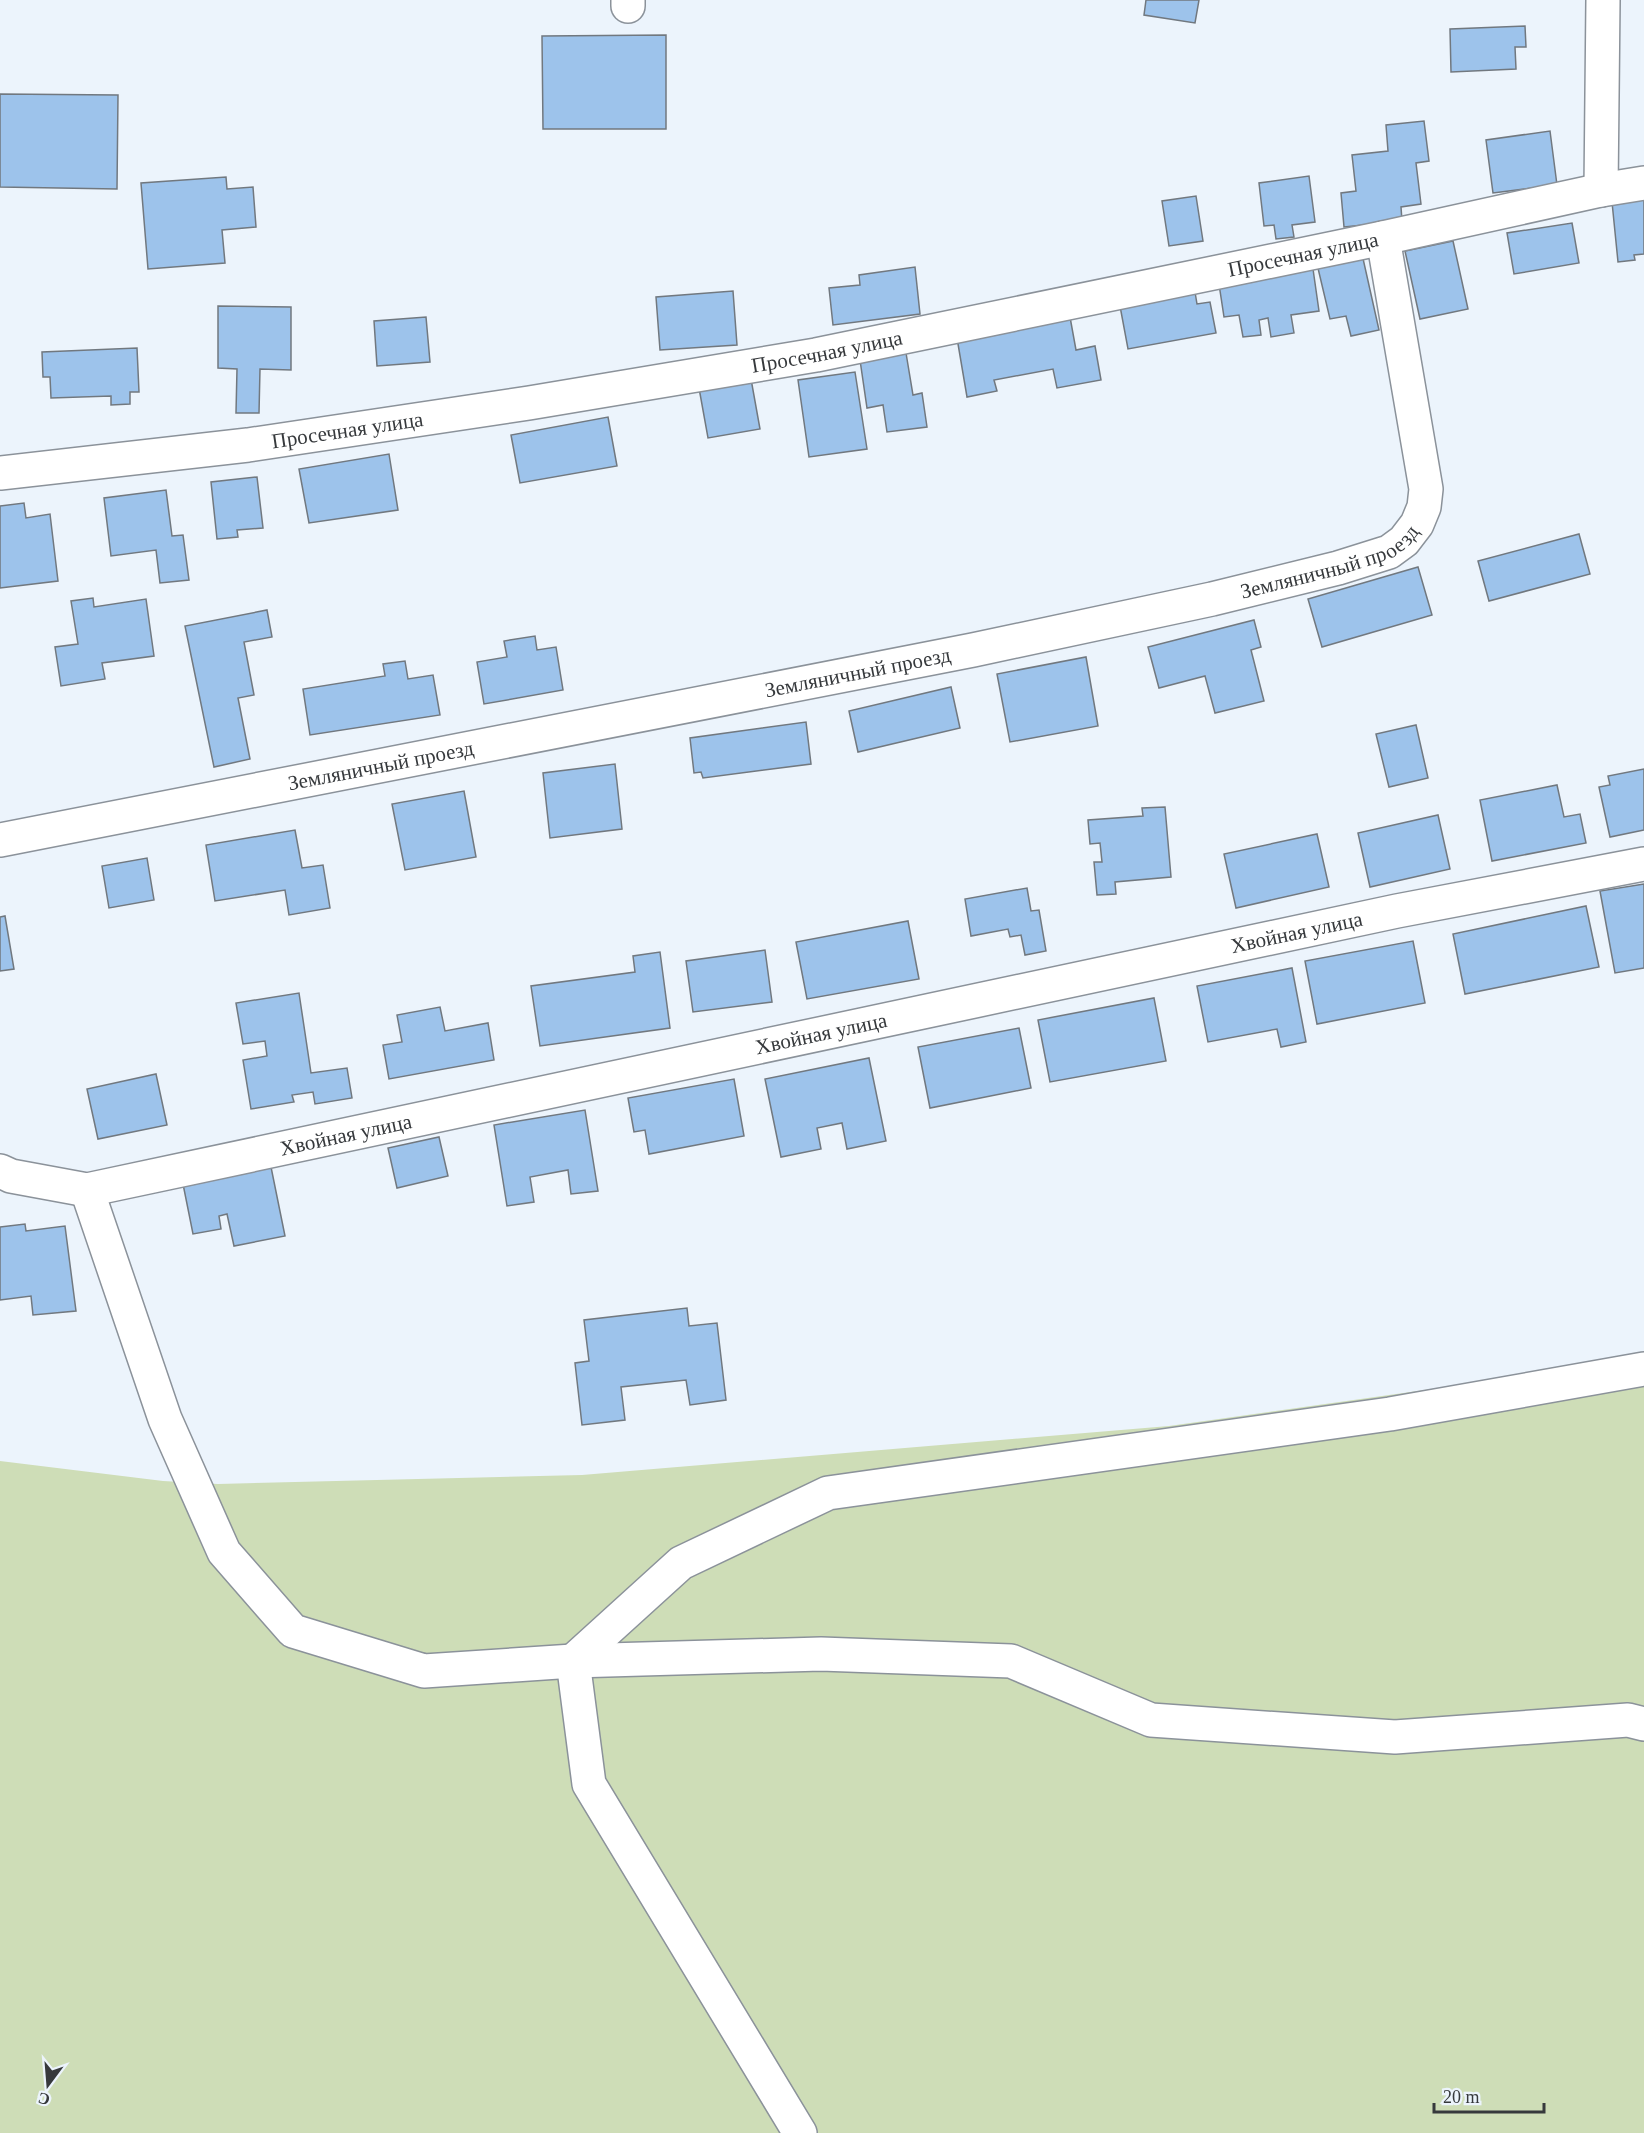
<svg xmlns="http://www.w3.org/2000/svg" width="1644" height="2133" viewBox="0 0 1644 2133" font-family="Georgia,serif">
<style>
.green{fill:#ceddb7}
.building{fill:#9dc3eb;stroke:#71787f;stroke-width:1.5}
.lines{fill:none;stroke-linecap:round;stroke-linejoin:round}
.minor-casing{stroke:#8b929a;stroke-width:36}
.minor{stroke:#fff;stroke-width:33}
.labels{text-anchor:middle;stroke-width:5;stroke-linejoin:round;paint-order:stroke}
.street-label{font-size:21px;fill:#36393c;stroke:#ecf4fc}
</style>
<rect width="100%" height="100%" fill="#ecf4fc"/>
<!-- green -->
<path class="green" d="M1644,1359V2133H0V1461L163,1481L218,1484L582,1475L1169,1426Z"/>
<!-- building -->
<g class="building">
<path d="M1146,0H1199L1195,23L1144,15Z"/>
<path d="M1525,26L1526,47H1515L1516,69L1451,72L1450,29Z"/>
<path d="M666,35V129H543L542,36Z"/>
<path d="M0,94L118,95L117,189L0,187Z"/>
<path d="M1424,121L1429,161L1416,163L1421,204L1401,207L1402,221L1344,227L1341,193L1356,191L1352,155L1388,151L1386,125Z"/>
<path d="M1550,131L1557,185L1493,193L1486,140Z"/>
<path d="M1309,176L1315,222L1292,225L1294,237L1276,239L1274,225L1264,226L1259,183Z"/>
<path d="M226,177L227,189L253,187L256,227L222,230L225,263L148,269L141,183Z"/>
<path d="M1196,196L1203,241L1169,246L1162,201Z"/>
<path d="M1644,199V254L1634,255L1635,260L1618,262L1612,202Z"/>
<path d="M1572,223L1579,263L1514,274L1507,233Z"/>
<path d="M1453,241L1468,309L1420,319L1405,251Z"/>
<path d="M1362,254L1379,330L1351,336L1346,316L1330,319L1317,264Z"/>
<path d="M915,267L920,314L833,325L829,288L860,285L859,275Z"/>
<path d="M1313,269L1319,311L1291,315L1294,333L1271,337L1268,318L1259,320L1261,335L1243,337L1239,315L1224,317L1219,284Z"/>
<path d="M733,291L737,345L660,350L656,297Z"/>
<path d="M1195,292L1197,304L1210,302L1216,333L1128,349L1120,306Z"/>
<path d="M218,306L291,307V370L260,369L259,413H236L237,369L218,368Z"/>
<path d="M426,317L430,362L377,366L374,321Z"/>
<path d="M1070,317L1076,350L1095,346L1101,380L1057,388L1053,369L994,380L997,391L967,397L957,338Z"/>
<path d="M137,348L139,392H130V404L111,405V396L51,398L50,377H43L42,352Z"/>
<path d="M906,353L913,395L922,393L927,427L887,432L883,405L867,408L860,360Z"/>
<path d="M855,372L867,449L809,457L798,380Z"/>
<path d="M751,379L760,429L708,438L699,388Z"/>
<path d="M608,417L617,466L520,483L511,435Z"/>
<path d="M389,454L398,510L309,523L299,469Z"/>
<path d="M257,477L263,528L237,530L238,537L217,539L211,482Z"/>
<path d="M166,490L172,536L183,535L189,580L160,583L156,550L111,556L104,498Z"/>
<path d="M24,503L26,518L50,514L58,581L0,588V506Z"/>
<path d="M1579,534L1590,574L1489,601L1478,561Z"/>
<path d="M1418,567L1432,615L1322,647L1308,599Z"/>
<path d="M93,598L94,607L146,599L154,656L102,663L105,679L61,686L55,647L78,644L71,601Z"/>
<path d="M267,610L272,637L244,642L254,695L238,698L250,759L214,767L185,626Z"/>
<path d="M1254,620L1261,647L1251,650L1264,701L1215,713L1205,676L1159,688L1148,647Z"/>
<path d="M535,636L537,650L556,647L563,690L484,704L477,662L507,657L504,641Z"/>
<path d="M1086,657L1098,726L1010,742L997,674Z"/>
<path d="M405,661L408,679L433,675L440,715L310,735L303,689L385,676L383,664Z"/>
<path d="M951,687L960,728L858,752L849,711Z"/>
<path d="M806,722L811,764L703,778L701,772L694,773L690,738Z"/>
<path d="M1416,725L1428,778L1389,787L1376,734Z"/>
<path d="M615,764L622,829L550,838L543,773Z"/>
<path d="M1644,769V830L1610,837L1599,787L1610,785L1608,776Z"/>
<path d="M1557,785L1564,817L1580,814L1586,843L1492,861L1480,800Z"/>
<path d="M464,791L476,857L405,870L392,804Z"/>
<path d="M1165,807L1171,877L1115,882L1116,894L1097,895L1094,862H1102L1100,843L1090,844L1088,820L1143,816L1142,808Z"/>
<path d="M1438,815L1450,869L1370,887L1358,833Z"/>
<path d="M295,830L302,868L323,865L330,908L289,915L285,890L215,901L206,845Z"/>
<path d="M1317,834L1329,887L1236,908L1224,854Z"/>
<path d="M147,858L154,900L109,908L102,866Z"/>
<path d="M1644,884V968L1615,973L1600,891Z"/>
<path d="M1027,888L1031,911L1039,910L1046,951L1025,955L1021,935L1010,937L1008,929L971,936L965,899Z"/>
<path d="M1586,906L1599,967L1465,994L1453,934Z"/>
<path d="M5,916L14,969L0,971V917Z"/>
<path d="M908,921L919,979L807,999L796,942Z"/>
<path d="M1413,941L1425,1003L1317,1024L1305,961Z"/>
<path d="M765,950L772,1002L693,1012L686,961Z"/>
<path d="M660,952L670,1028L540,1046L531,986L635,972L633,956Z"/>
<path d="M1292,968L1306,1042L1281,1047L1277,1029L1208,1042L1197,986Z"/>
<path d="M299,993L311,1073L347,1068L352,1098L315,1104L313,1092L292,1095L294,1102L251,1109L243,1060L267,1056L265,1041L243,1044L236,1003Z"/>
<path d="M1154,998L1166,1061L1050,1082L1038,1020Z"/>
<path d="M440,1007L445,1031L488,1023L494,1060L389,1079L383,1045L402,1042L397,1015Z"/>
<path d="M1019,1028L1031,1088L930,1108L918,1047Z"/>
<path d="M869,1058L886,1141L847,1149L842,1123L817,1128L821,1149L781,1157L765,1079Z"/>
<path d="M156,1074L167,1125L98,1139L87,1089Z"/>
<path d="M734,1079L744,1136L649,1154L645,1130L634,1132L628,1098Z"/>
<path d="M585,1110L598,1191L571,1194L568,1170L530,1177L534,1202L507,1206L494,1125Z"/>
<path d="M439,1137L448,1176L397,1188L388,1148Z"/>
<path d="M271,1167L285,1236L234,1246L227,1214L219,1216L221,1229L193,1234L183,1184Z"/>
<path d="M25,1224L26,1231L65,1226L76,1311L33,1315L31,1296L0,1300V1227Z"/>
<path d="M687,1308L689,1326L717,1323L726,1400L690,1405L686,1380L621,1387L625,1420L582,1425L575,1363L589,1361L584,1320Z"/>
</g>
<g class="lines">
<!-- minor casing -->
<g class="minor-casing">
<g id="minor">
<path d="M628,0V6"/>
<path d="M1601,190L1603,0"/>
<path id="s1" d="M0,473L248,445L529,403L816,355L1383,238L1601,190L1644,183"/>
<path id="s2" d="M0,840L973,650L1212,599L1338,568L1389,552L1404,541L1417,524L1424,507L1426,489L1383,238"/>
<path id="s3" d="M0,1171L11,1176L87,1190L1397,911L1644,864"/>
<path d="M87,1190L165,1419L224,1552L293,1631L424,1671L573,1661L821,1654L1011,1661L1151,1720L1395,1737L1628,1720L1644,1724"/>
<path d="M800,2133L589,1784L573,1661L681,1563L828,1493L1390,1414L1644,1369"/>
</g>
</g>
<!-- minor -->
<use href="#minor" class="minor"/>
</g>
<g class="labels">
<!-- street labels -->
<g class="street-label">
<text dy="7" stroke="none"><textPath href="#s1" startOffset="1322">Просечная улица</textPath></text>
<text dy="7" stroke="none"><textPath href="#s1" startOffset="836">Просечная улица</textPath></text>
<text dy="7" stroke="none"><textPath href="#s1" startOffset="350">Просечная улица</textPath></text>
<text dy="7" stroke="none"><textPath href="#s2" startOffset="1360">Земляничный проезд</textPath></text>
<text dy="7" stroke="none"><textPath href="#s2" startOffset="874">Земляничный проезд</textPath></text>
<text dy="7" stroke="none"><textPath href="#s2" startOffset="388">Земляничный проезд</textPath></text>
<text dy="7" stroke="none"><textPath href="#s3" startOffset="1326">Хвойная улица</textPath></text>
<text dy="7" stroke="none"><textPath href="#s3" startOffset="840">Хвойная улица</textPath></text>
<text dy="7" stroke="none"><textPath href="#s3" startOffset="354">Хвойная улица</textPath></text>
</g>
</g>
<!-- north arrow -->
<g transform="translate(48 2085) rotate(196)" stroke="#ecf4fc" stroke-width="4.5" paint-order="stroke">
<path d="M0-4.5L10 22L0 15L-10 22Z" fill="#36393c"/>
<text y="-9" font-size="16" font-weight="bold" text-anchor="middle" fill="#36393c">С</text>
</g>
<!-- scale -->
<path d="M1434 2103v9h110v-9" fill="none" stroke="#36393c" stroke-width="3"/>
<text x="1443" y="2103" font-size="18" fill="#36393c" stroke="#ecf4fc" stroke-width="4.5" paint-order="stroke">20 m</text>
</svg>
